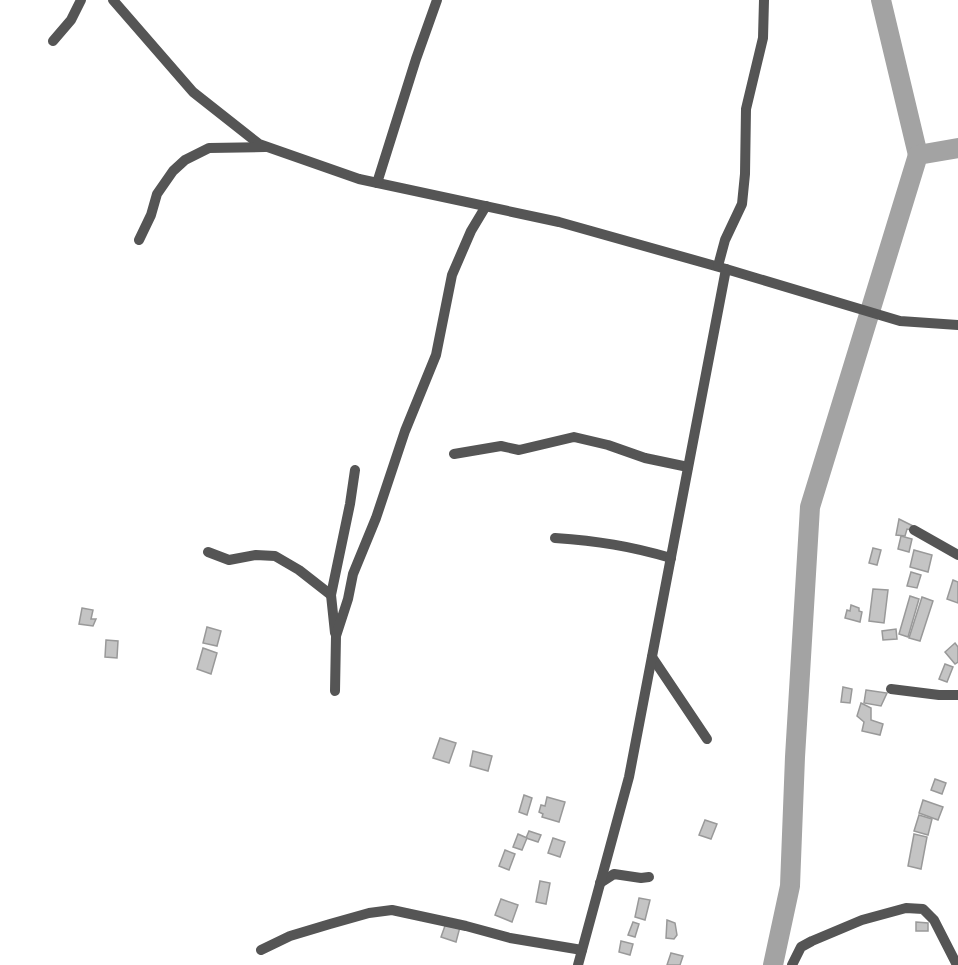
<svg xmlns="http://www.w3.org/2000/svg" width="958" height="965" viewBox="0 0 958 965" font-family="Lato,sans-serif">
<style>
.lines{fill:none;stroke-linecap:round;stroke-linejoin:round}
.river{stroke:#a3a3a3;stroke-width:20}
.building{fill:#c4c4c4;stroke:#999;stroke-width:1.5}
.street{stroke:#555;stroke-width:10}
</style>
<rect width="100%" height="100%" fill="#fff"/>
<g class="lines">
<!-- river -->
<g class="river">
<path d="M881,0L918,155"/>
<path d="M773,965L790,886L795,757L810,507L918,155L958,148"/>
</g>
</g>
<!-- building -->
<g class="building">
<path d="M899,519L913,526L912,530L907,529L905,536L896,535Z"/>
<path d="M901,536L912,539L909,552L898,549Z"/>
<path d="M873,548L881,550L877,565L869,563Z"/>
<path d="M914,550L932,555L928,572L910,567Z"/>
<path d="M911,572L921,575L917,588L907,586Z"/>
<path d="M953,580L958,582V603L947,599Z"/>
<path d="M873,589L888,590L884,623L869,621Z"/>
<path d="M910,596L919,599L908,637L899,634Z"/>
<path d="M922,597L933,601L920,641L909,638Z"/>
<path d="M851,605L859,608V611L862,612L860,622L845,618L847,610L850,611Z"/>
<path d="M82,608L93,610L91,619H96L93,626L79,624Z"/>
<path d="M207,627L221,631L217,646L203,643Z"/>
<path d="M896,629L897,639L883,640L882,631Z"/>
<path d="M106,640L118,641L117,658L105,657Z"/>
<path d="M955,643L958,647V662L955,664L945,652Z"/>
<path d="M203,648L217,653L211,674L197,669Z"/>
<path d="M945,664L953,667L947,682L939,679Z"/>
<path d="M843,687L852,689L850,703L841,702Z"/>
<path d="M866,690L887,693L881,706L864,703Z"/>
<path d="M861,703L871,708V720L883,724L880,735L862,731L864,722L857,716Z"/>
<path d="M440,738L456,743L449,763L433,758Z"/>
<path d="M473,751L492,756L488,771L470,766Z"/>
<path d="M935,779L946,783L942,794L931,790Z"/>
<path d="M524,795L532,798L527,815L519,812Z"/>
<path d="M547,797L565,802L559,822L542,817L543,814L539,812L541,805L545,806Z"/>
<path d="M923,800L943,807L938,820L919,813Z"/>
<path d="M919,815L932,819L928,835L914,831Z"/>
<path d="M705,820L717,824L711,839L699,835Z"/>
<path d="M529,831L541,835L538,842L526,838Z"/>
<path d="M518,834L527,838L522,850L513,847Z"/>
<path d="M914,834L927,837L921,869L908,866Z"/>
<path d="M553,838L565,842L560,857L548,853Z"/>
<path d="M505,850L515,854L509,870L499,866Z"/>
<path d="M540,881L550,883L546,904L536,902Z"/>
<path d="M639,898L650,900L645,920L635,917Z"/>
<path d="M501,899L518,905L512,922L495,915Z"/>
<path d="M667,920L675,923L677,935L674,939L666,938Z"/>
<path d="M633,922L639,924L635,937L628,935Z"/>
<path d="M916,922L928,923V931H916Z"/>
<path d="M446,923L460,927L456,942L441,937Z"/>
<path d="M621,941L633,944L630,955L619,952Z"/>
<path d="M671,953L683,956L680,965H667Z"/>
</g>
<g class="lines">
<!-- street -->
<g class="street">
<path d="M113,0L193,92L259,144L359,179L559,222L726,269"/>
<path d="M53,41L71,20L81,0"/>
<path d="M377,183L416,59L437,0"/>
<path d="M139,240L151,215L157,194L173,171L185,160L209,148L265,147"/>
<path d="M718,266L725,240L742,204L745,174L746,109L763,38L764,0"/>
<path d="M454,454L501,446L519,450L574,437L608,445L645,458L688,467"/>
<path d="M914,530L958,555"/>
<path d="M555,538C598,541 630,546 671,558"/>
<path d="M208,552L229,560L256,555L275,556L299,570L331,595"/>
<path d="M335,633L331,595L350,504L355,470"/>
<path d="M652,657L707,739"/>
<path d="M891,689L939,695H958"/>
<path d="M335,691L336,636L348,599L353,574L376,518L405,431L436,355L452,275L471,231L486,206"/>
<path d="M600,883L614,874L641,878L649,877"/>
<path d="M261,950L290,936L330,924L369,913L392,910L466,926L510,938L582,950"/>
<path d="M578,965L629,777L726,269L900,321L958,325"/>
<path d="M792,965L801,947L812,941L862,920L906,908L923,909L934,920L957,965"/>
</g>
</g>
</svg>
